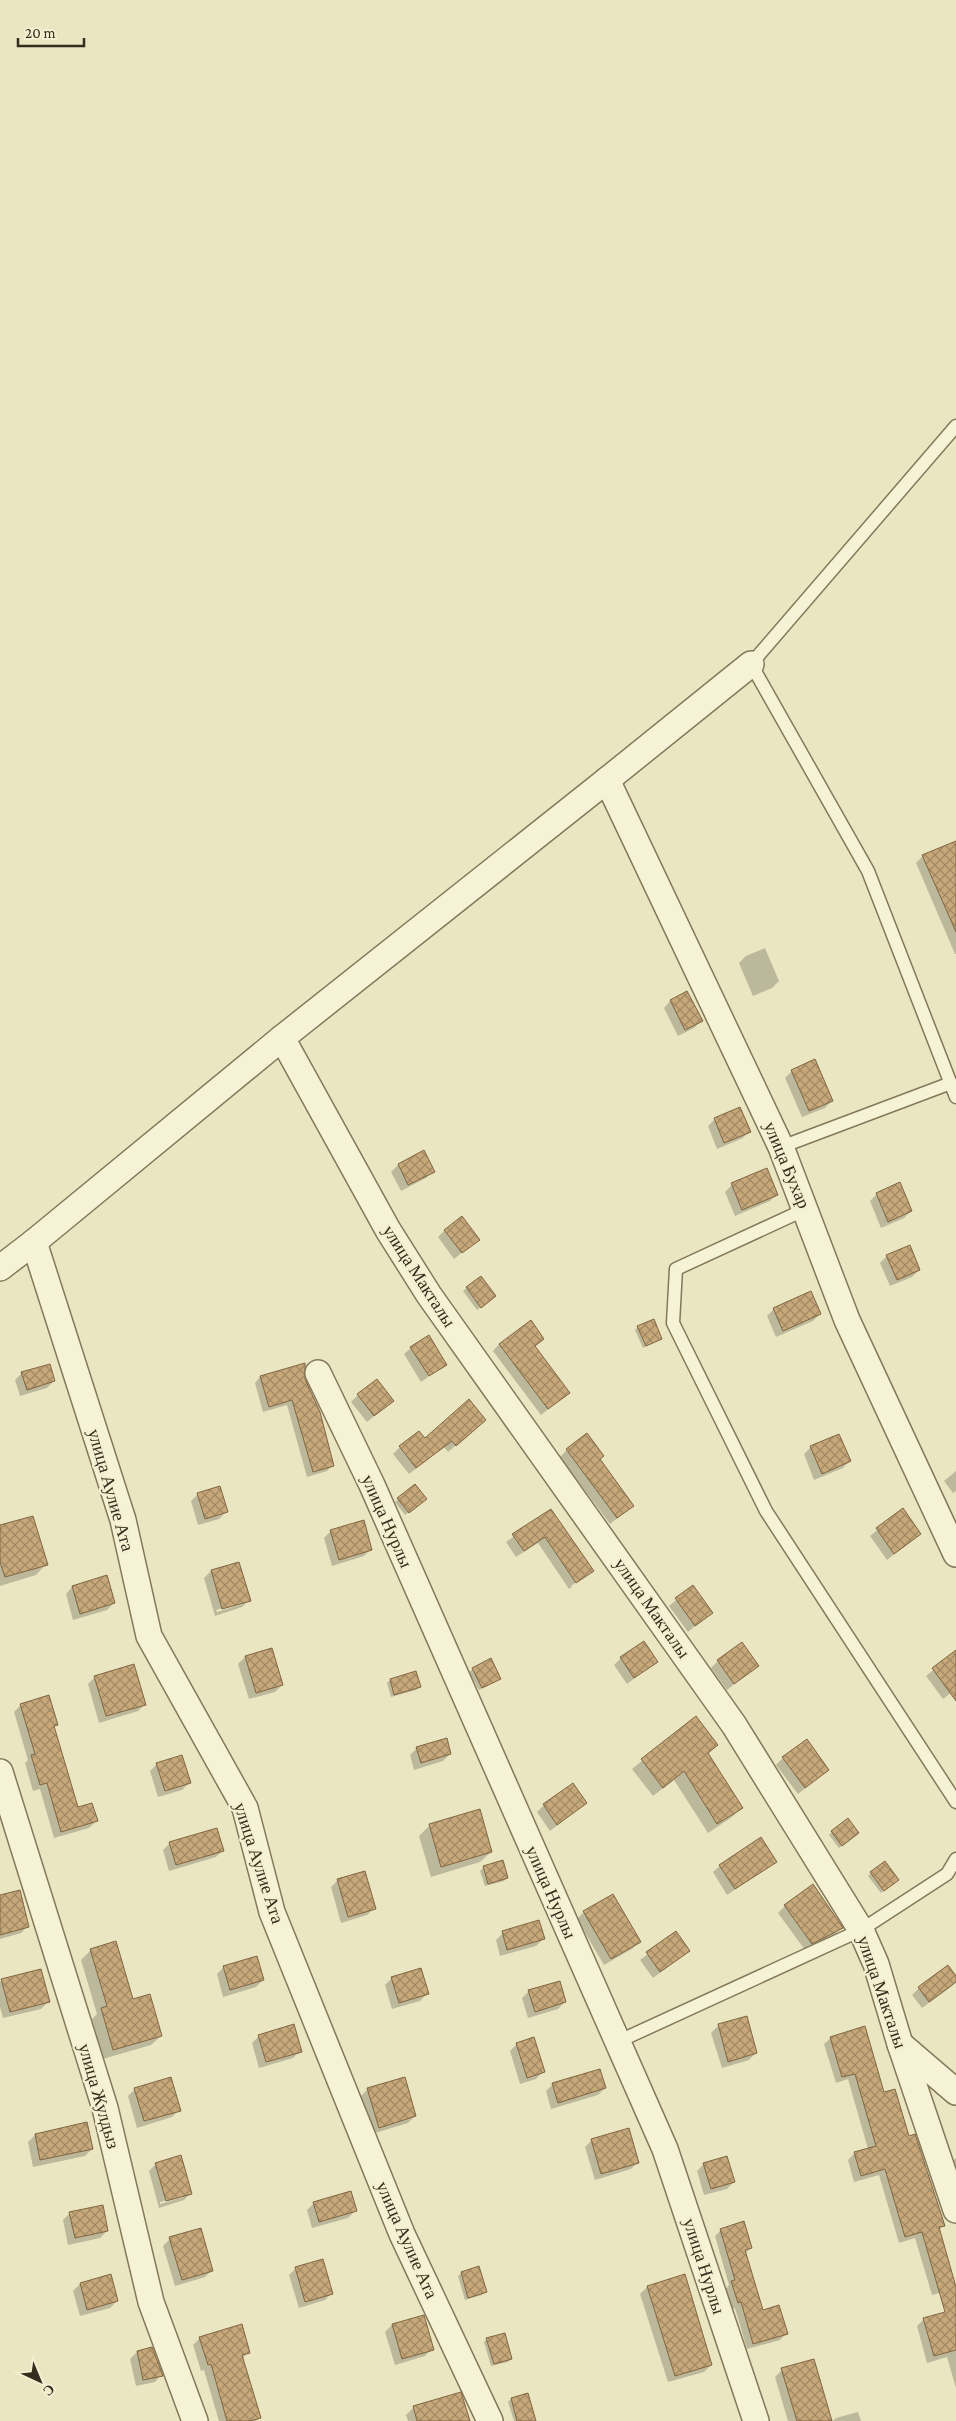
<svg xmlns="http://www.w3.org/2000/svg" width="956" height="2421" viewBox="0 0 956 2421" font-family="'Crimson Pro',serif">
<style>
.shadow{fill:#0003;fill-rule:evenodd}
.building{fill:url(#building-cross-hatch);stroke:#816642}
.lines{fill:none;stroke-linecap:round;stroke-linejoin:round}
.service-casing{stroke:#84785b;stroke-width:15}
.minor-casing{stroke:#84785b;stroke-width:28}
.service{stroke:#f6f2d5;stroke-width:12}
.minor{stroke:#f6f2d5;stroke-width:25}
.labels{text-anchor:middle;stroke-width:4.5;stroke-linejoin:round;paint-order:stroke}
.street-label{font-size:18px;fill:#342d1e;stroke:#f3efd1}
</style>
<defs>
<pattern id="building-cross-hatch" width="8" height="8" patternUnits="userSpaceOnUse" patternTransform="scale(1.25)"><rect width="8" height="8" fill="#c7a87a"/><path d="M0 0l8 8M0 8l8-8" fill="none" stroke="#a28963"/></pattern>
</defs>
<rect width="100%" height="100%" fill="#ebe6c2"/>
<!-- shadow -->
<g class="shadow">
<path d="M956,850V954H955L916,863L923,856Z"/>
<path d="M765,948L779,981L772,988L753,996L739,963L746,956Z"/>
<path d="M670,1001L701,1021L694,1028L678,1036L664,1008Z"/>
<path d="M792,1071L831,1101L825,1108L802,1117L785,1078Z"/>
<path d="M740,1109L750,1131L743,1138L717,1149L708,1126L714,1120Z"/>
<path d="M424,1152L433,1171L426,1178L401,1191L391,1172L398,1165Z"/>
<path d="M732,1185L777,1194L770,1201L735,1216L725,1192Z"/>
<path d="M877,1194L911,1211L904,1218L881,1228L870,1201Z"/>
<path d="M445,1230L478,1240L454,1259L438,1237Z"/>
<path d="M887,1256L919,1270L912,1277L890,1286L880,1263Z"/>
<path d="M481,1278L491,1299L477,1310L463,1291Z"/>
<path d="M774,1309L820,1314L813,1321L776,1337L767,1316Z"/>
<path d="M638,1327L661,1338L643,1348L635,1330Z"/>
<path d="M499,1344L534,1347L568,1393L541,1415L493,1351Z"/>
<path d="M411,1348L446,1364L421,1382L404,1354Z"/>
<path d="M22,1373L54,1381L47,1388L20,1396L15,1380Z"/>
<path d="M260,1377L304,1379L333,1465L327,1471L307,1477L287,1405L263,1412L255,1383Z"/>
<path d="M358,1395L392,1401L367,1422L351,1402Z"/>
<path d="M478,1427L448,1452L444,1447L409,1474L393,1454L400,1447Z"/>
<path d="M839,1435L850,1461L843,1468L814,1480L804,1454L811,1447Z"/>
<path d="M567,1450L633,1506L610,1524L560,1457Z"/>
<path d="M956,1471V1491L953,1493L944,1481Z"/>
<path d="M415,1485L422,1502L405,1515L395,1502Z"/>
<path d="M198,1494L226,1512L219,1519L198,1525L191,1501Z"/>
<path d="M551,1510L592,1571L571,1586L572,1587L569,1589L538,1543L516,1557L506,1542Z"/>
<path d="M902,1510L920,1534L887,1560L870,1536Z"/>
<path d="M0,1527L46,1564L36,1575L0,1586Z"/>
<path d="M331,1531L371,1549L364,1556L332,1566L324,1538Z"/>
<path d="M238,1563L249,1600L242,1607L215,1616L204,1578L211,1571ZM243,1602V1604L217,1612L216,1610Z"/>
<path d="M72,1587L114,1603L107,1610L73,1620L66,1594Z"/>
<path d="M692,1587L711,1613L688,1632L669,1606Z"/>
<path d="M953,1654L956,1658V1689L943,1699L926,1676Z"/>
<path d="M245,1657L282,1685L275,1692L249,1699L238,1664Z"/>
<path d="M621,1658L656,1662L627,1684L614,1665Z"/>
<path d="M718,1661L757,1665L727,1690L711,1668Z"/>
<path d="M473,1669L500,1679L479,1690L469,1672Z"/>
<path d="M95,1677L145,1704L138,1711L99,1723L88,1684Z"/>
<path d="M390,1680L419,1687L416,1690L391,1697L387,1683Z"/>
<path d="M21,1705L56,1725L53,1728L77,1809L96,1821L89,1828L54,1838L40,1789L33,1791L25,1763L28,1760L14,1712Z"/>
<path d="M695,1718L717,1745L707,1754L742,1808L732,1817L708,1833L674,1780L653,1796L632,1769Z"/>
<path d="M417,1748L450,1754L443,1761L414,1770L410,1755Z"/>
<path d="M783,1758L828,1770L798,1794L776,1765Z"/>
<path d="M157,1764L189,1783L182,1790L158,1797L150,1771Z"/>
<path d="M586,1803L550,1831L537,1812L544,1805Z"/>
<path d="M430,1825L491,1852L480,1862L431,1877L419,1836Z"/>
<path d="M832,1832L854,1836L839,1848L829,1835Z"/>
<path d="M170,1843L223,1850L216,1857L169,1871L163,1850Z"/>
<path d="M776,1861L727,1895L713,1872L720,1866Z"/>
<path d="M484,1867L507,1878L504,1881L485,1886L480,1871Z"/>
<path d="M871,1873L894,1883L881,1893L868,1876Z"/>
<path d="M338,1880L374,1908L367,1915L341,1923L331,1887Z"/>
<path d="M0,1896L28,1926L21,1933L0,1939Z"/>
<path d="M612,1896L639,1942L632,1949L604,1965L577,1919L584,1912Z"/>
<path d="M785,1906L841,1928L834,1935L805,1950L778,1913Z"/>
<path d="M503,1933L543,1939L536,1946L500,1956L496,1940Z"/>
<path d="M676,1933L689,1951L653,1978L640,1960Z"/>
<path d="M91,1950L161,2036L151,2045L103,2059L92,2019L97,2014L81,1960Z"/>
<path d="M224,1967L263,1980L256,1987L223,1997L217,1974Z"/>
<path d="M392,1978L427,1994L420,2001L392,2009L385,1985Z"/>
<path d="M956,1978V1981L951,1987L922,2008L912,1995L919,1988Z"/>
<path d="M2,1980L48,2002L41,2009L3,2018L0,2007V1982Z"/>
<path d="M529,1991L565,2002L558,2009L528,2018L522,1998Z"/>
<path d="M746,2017L756,2053L749,2060L722,2068L711,2033L718,2026Z"/>
<path d="M259,2036L300,2051L293,2058L259,2068L252,2043Z"/>
<path d="M831,2038L884,2094L944,2225L938,2231L947,2291L932,2295L915,2238L899,2243L879,2175L854,2182L848,2160L855,2153L868,2149L848,2079L836,2083L824,2044Z"/>
<path d="M517,2044L543,2072L536,2079L520,2084L510,2051Z"/>
<path d="M553,2084L605,2088L598,2095L551,2109L546,2091Z"/>
<path d="M135,2089L179,2110L172,2117L137,2128L128,2096Z"/>
<path d="M368,2089L415,2116L408,2123L372,2134L361,2096Z"/>
<path d="M35,2135L92,2149L85,2156L33,2167L28,2142Z"/>
<path d="M592,2140L638,2162L631,2169L595,2180L585,2147Z"/>
<path d="M956,2158V2172L952,2162Z"/>
<path d="M156,2164L191,2193L184,2200L159,2208L149,2171ZM184,2195V2197L160,2204V2202Z"/>
<path d="M704,2164L734,2182L727,2189L704,2195L697,2171Z"/>
<path d="M314,2203L355,2211L348,2218L312,2228L307,2210Z"/>
<path d="M70,2213L107,2231L100,2238L68,2245L63,2220Z"/>
<path d="M721,2230L751,2248L745,2254L762,2311L786,2334L780,2340L747,2349L735,2308L732,2309L726,2289L729,2285L715,2236Z"/>
<path d="M170,2239L212,2270L205,2277L175,2286L163,2246Z"/>
<path d="M296,2268L332,2293L325,2300L299,2308L289,2275Z"/>
<path d="M462,2273L485,2292L482,2295L465,2300L458,2276Z"/>
<path d="M80,2284L117,2301L110,2308L80,2316L73,2291Z"/>
<path d="M647,2287L711,2365L704,2372L668,2382L640,2294Z"/>
<path d="M956,2310V2388L947,2357L927,2363L917,2326L924,2319Z"/>
<path d="M392,2325L432,2349L425,2356L395,2365L385,2332Z"/>
<path d="M200,2338L249,2352L242,2359L259,2418L256,2421H219L204,2370L201,2371L193,2345Z"/>
<path d="M487,2339L511,2359L508,2362L491,2366L484,2342Z"/>
<path d="M152,2349L161,2375L155,2382L136,2386L130,2359L137,2352Z"/>
<path d="M782,2370L827,2421H788L775,2377Z"/>
<path d="M460,2394L469,2421H408L406,2415L413,2408Z"/>
<path d="M511,2399L535,2421H514L508,2402Z"/>
<path d="M858,2412L861,2421H833L836,2418Z"/>
</g>
<!-- building -->
<g class="building">
<path d="M956,841V932L922,855Z"/>
<path d="M687,991L703,1021L685,1030L670,1000Z"/>
<path d="M815,1059L833,1101L809,1111L791,1070Z"/>
<path d="M740,1107L751,1132L724,1143L714,1118Z"/>
<path d="M424,1150L435,1172L408,1185L398,1164Z"/>
<path d="M767,1168L778,1195L742,1210L731,1183Z"/>
<path d="M900,1182L912,1211L888,1222L876,1193Z"/>
<path d="M462,1216L480,1240L462,1253L444,1230Z"/>
<path d="M910,1245L920,1270L897,1280L886,1255Z"/>
<path d="M481,1276L496,1296L481,1308L466,1287Z"/>
<path d="M811,1291L821,1314L783,1331L773,1308Z"/>
<path d="M654,1319L662,1339L646,1346L637,1326Z"/>
<path d="M531,1320L544,1339L535,1346L570,1393L548,1409L499,1344Z"/>
<path d="M429,1335L447,1365L429,1376L410,1347Z"/>
<path d="M305,1363V1379L320,1412L334,1466L313,1472L292,1400L269,1407L260,1376Z"/>
<path d="M50,1364L55,1381L27,1390L21,1372Z"/>
<path d="M377,1379L394,1401L374,1416L357,1394Z"/>
<path d="M469,1399L486,1420L456,1446L452,1441L416,1468L399,1446L419,1431L425,1438Z"/>
<path d="M587,1433L604,1456L600,1459L634,1506L617,1518L566,1449Z"/>
<path d="M839,1434L851,1461L822,1474L810,1446Z"/>
<path d="M415,1484L427,1499L409,1513L397,1498Z"/>
<path d="M220,1486L228,1512L205,1519L197,1493Z"/>
<path d="M903,1508L921,1534L894,1554L876,1528Z"/>
<path d="M551,1509L594,1571L576,1583L545,1537L524,1551L512,1534Z"/>
<path d="M33,1516L48,1565L5,1577L0,1562V1525Z"/>
<path d="M364,1520L372,1550L339,1560L330,1530Z"/>
<path d="M239,1562L251,1601L222,1609L211,1570Z"/>
<path d="M107,1575L115,1603L80,1614L72,1586Z"/>
<path d="M693,1585L713,1613L695,1626L675,1598Z"/>
<path d="M644,1641L658,1662L634,1678L620,1657Z"/>
<path d="M742,1642L759,1666L734,1684L717,1660Z"/>
<path d="M272,1648L283,1685L256,1693L245,1656Z"/>
<path d="M956,1650V1701L932,1668Z"/>
<path d="M491,1658L501,1679L482,1688L472,1668Z"/>
<path d="M134,1664L146,1705L106,1716L94,1676Z"/>
<path d="M416,1671L421,1687L394,1695L390,1679Z"/>
<path d="M49,1695L58,1725L54,1726L78,1807L92,1803L98,1821L61,1832L47,1783L40,1785L31,1755L35,1754L20,1704Z"/>
<path d="M696,1716L718,1745L708,1753L743,1808L717,1824L684,1771L663,1788L641,1759Z"/>
<path d="M447,1738L451,1754L421,1763L416,1747Z"/>
<path d="M807,1739L829,1770L805,1788L782,1757Z"/>
<path d="M182,1755L191,1783L165,1791L156,1763Z"/>
<path d="M573,1783L587,1803L557,1825L543,1804Z"/>
<path d="M480,1809L492,1852L441,1867L429,1824Z"/>
<path d="M848,1818L859,1833L842,1846L831,1831Z"/>
<path d="M217,1828L224,1851L176,1865L169,1842Z"/>
<path d="M761,1837L777,1862L735,1889L719,1865Z"/>
<path d="M503,1860L508,1878L488,1884L483,1866Z"/>
<path d="M885,1861L899,1880L884,1891L870,1872Z"/>
<path d="M365,1871L376,1909L348,1917L337,1879Z"/>
<path d="M813,1884L843,1928L812,1944L784,1905Z"/>
<path d="M20,1890L29,1927L0,1935V1895Z"/>
<path d="M613,1894L641,1942L611,1959L583,1911Z"/>
<path d="M539,1920L545,1939L507,1950L502,1931Z"/>
<path d="M676,1931L690,1951L660,1972L646,1952Z"/>
<path d="M116,1941L133,1999L150,1994L162,2036L113,2050L101,2008L107,2006L90,1949Z"/>
<path d="M257,1956L264,1980L230,1990L223,1966Z"/>
<path d="M948,1965L956,1976V1982L929,2002L918,1987Z"/>
<path d="M421,1968L429,1994L399,2003L391,1977Z"/>
<path d="M41,1969L50,2002L10,2012L1,1979Z"/>
<path d="M560,1981L566,2002L535,2012L528,1990Z"/>
<path d="M747,2016L757,2053L728,2062L718,2024Z"/>
<path d="M294,2024L302,2052L266,2062L258,2035Z"/>
<path d="M865,2026L884,2092L895,2089L909,2136L915,2134L945,2226L939,2227L956,2287V2350L934,2356L923,2318L945,2312L922,2232L905,2237L885,2169L861,2176L854,2152L876,2146L855,2074L842,2077L830,2037Z"/>
<path d="M534,2037L545,2072L527,2078L516,2043Z"/>
<path d="M600,2069L606,2088L558,2103L552,2083Z"/>
<path d="M171,2077L181,2111L144,2121L134,2088Z"/>
<path d="M405,2077L416,2116L379,2128L367,2088Z"/>
<path d="M87,2122L93,2149L40,2160L35,2134Z"/>
<path d="M629,2128L639,2163L601,2174L591,2139Z"/>
<path d="M181,2155L192,2194L166,2201L155,2163Z"/>
<path d="M727,2156L735,2182L711,2189L703,2163Z"/>
<path d="M351,2191L357,2211L319,2222L313,2202Z"/>
<path d="M103,2205L108,2231L75,2238L69,2212Z"/>
<path d="M744,2221L752,2248L745,2250L763,2310L779,2305L788,2334L753,2344L741,2302L738,2303L731,2281L735,2280L720,2229Z"/>
<path d="M201,2228L213,2271L182,2280L169,2237Z"/>
<path d="M323,2259L333,2294L305,2302L295,2267Z"/>
<path d="M479,2266L487,2292L468,2298L461,2272Z"/>
<path d="M111,2274L118,2301L87,2310L80,2283Z"/>
<path d="M685,2274L712,2365L675,2376L647,2286Z"/>
<path d="M424,2315L434,2350L402,2359L392,2324Z"/>
<path d="M242,2324L250,2353L242,2355L261,2418L250,2421H227L211,2364L208,2365L199,2337Z"/>
<path d="M505,2333L512,2359L494,2364L486,2338Z"/>
<path d="M152,2347L163,2376L143,2380L137,2351Z"/>
<path d="M814,2359L832,2421H797L781,2368Z"/>
<path d="M461,2392L470,2421H417L413,2406Z"/>
<path d="M528,2393L536,2421H517L511,2398Z"/>
</g>
<g class="lines">
<!-- service casing -->
<g class="service-casing">
<g id="service">
<path d="M956,426L751,664L868,871L956,1097"/>
<path d="M781,1147L951,1083"/>
<path d="M806,1209L676,1269L673,1323L766,1511L956,1802"/>
<path d="M617,2042L861,1930L947,1874L956,1859"/>
</g>
</g>
<!-- minor casing -->
<g class="minor-casing">
<g id="minor">
<path d="M607,780L781,1147L847,1320L956,1554"/>
<path d="M282,1038L388,1230L429,1295L734,1725L861,1930L876,1964L900,2044L956,2210"/>
<path d="M34,1242L123,1520L149,1636L245,1808L272,1912L402,2234L490,2421"/>
<path d="M0,1268L34,1242L282,1038L607,780L751,664"/>
<path d="M318,1373L372,1485L665,2149L756,2421"/>
<path d="M0,1772L105,2108L151,2302L195,2421"/>
<path d="M900,2044L956,2092"/>
</g>
</g>
<!-- service -->
<use href="#service" class="service"/>
<!-- minor -->
<use href="#minor" class="minor"/>
</g>
<g class="labels">
<!-- street labels -->
<g class="street-label">
<text transform="translate(787 1165) rotate(67)" y="6">улица Бухар</text>
<text transform="translate(419 1276) rotate(57)" y="6">улица Макталы</text>
<text transform="translate(111 1490) rotate(74)" y="6">улица Аулие Ата</text>
<text transform="translate(387 1521) rotate(66)" y="6">улица Нурлы</text>
<text transform="translate(652 1608) rotate(55)" y="6">улица Макталы</text>
<text transform="translate(259 1863) rotate(72)" y="6">улица Аулие Ата</text>
<text transform="translate(551 1892) rotate(66)" y="6">улица Нурлы</text>
<text transform="translate(882 1992) rotate(71)" y="6">улица Макталы</text>
<text transform="translate(99 2096) rotate(74)" y="6">улица Жулдыз</text>
<text transform="translate(407 2240) rotate(66)" y="6">улица Аулие Ата</text>
<text transform="translate(704 2266) rotate(72)" y="6">улица Нурлы</text>
</g>
</g>
<!-- north arrow -->
<g transform="translate(40 2381) rotate(136)" stroke="#f3efd1" stroke-width="4" paint-order="stroke">
<path d="M0-4L9 19L0 12L-9 19Z" fill="#342d1e"/>
<text y="-8" font-size="14" font-weight="bold" text-anchor="middle" fill="#342d1e">С</text>
</g>
<!-- scale -->
<path d="M18 38v8h66v-8" fill="none" stroke="#342d1e" stroke-width="2.5"/>
<text x="25" y="38" font-size="15" fill="#342d1e" stroke="#f3efd1" stroke-width="4" paint-order="stroke">20 m</text>
</svg>
